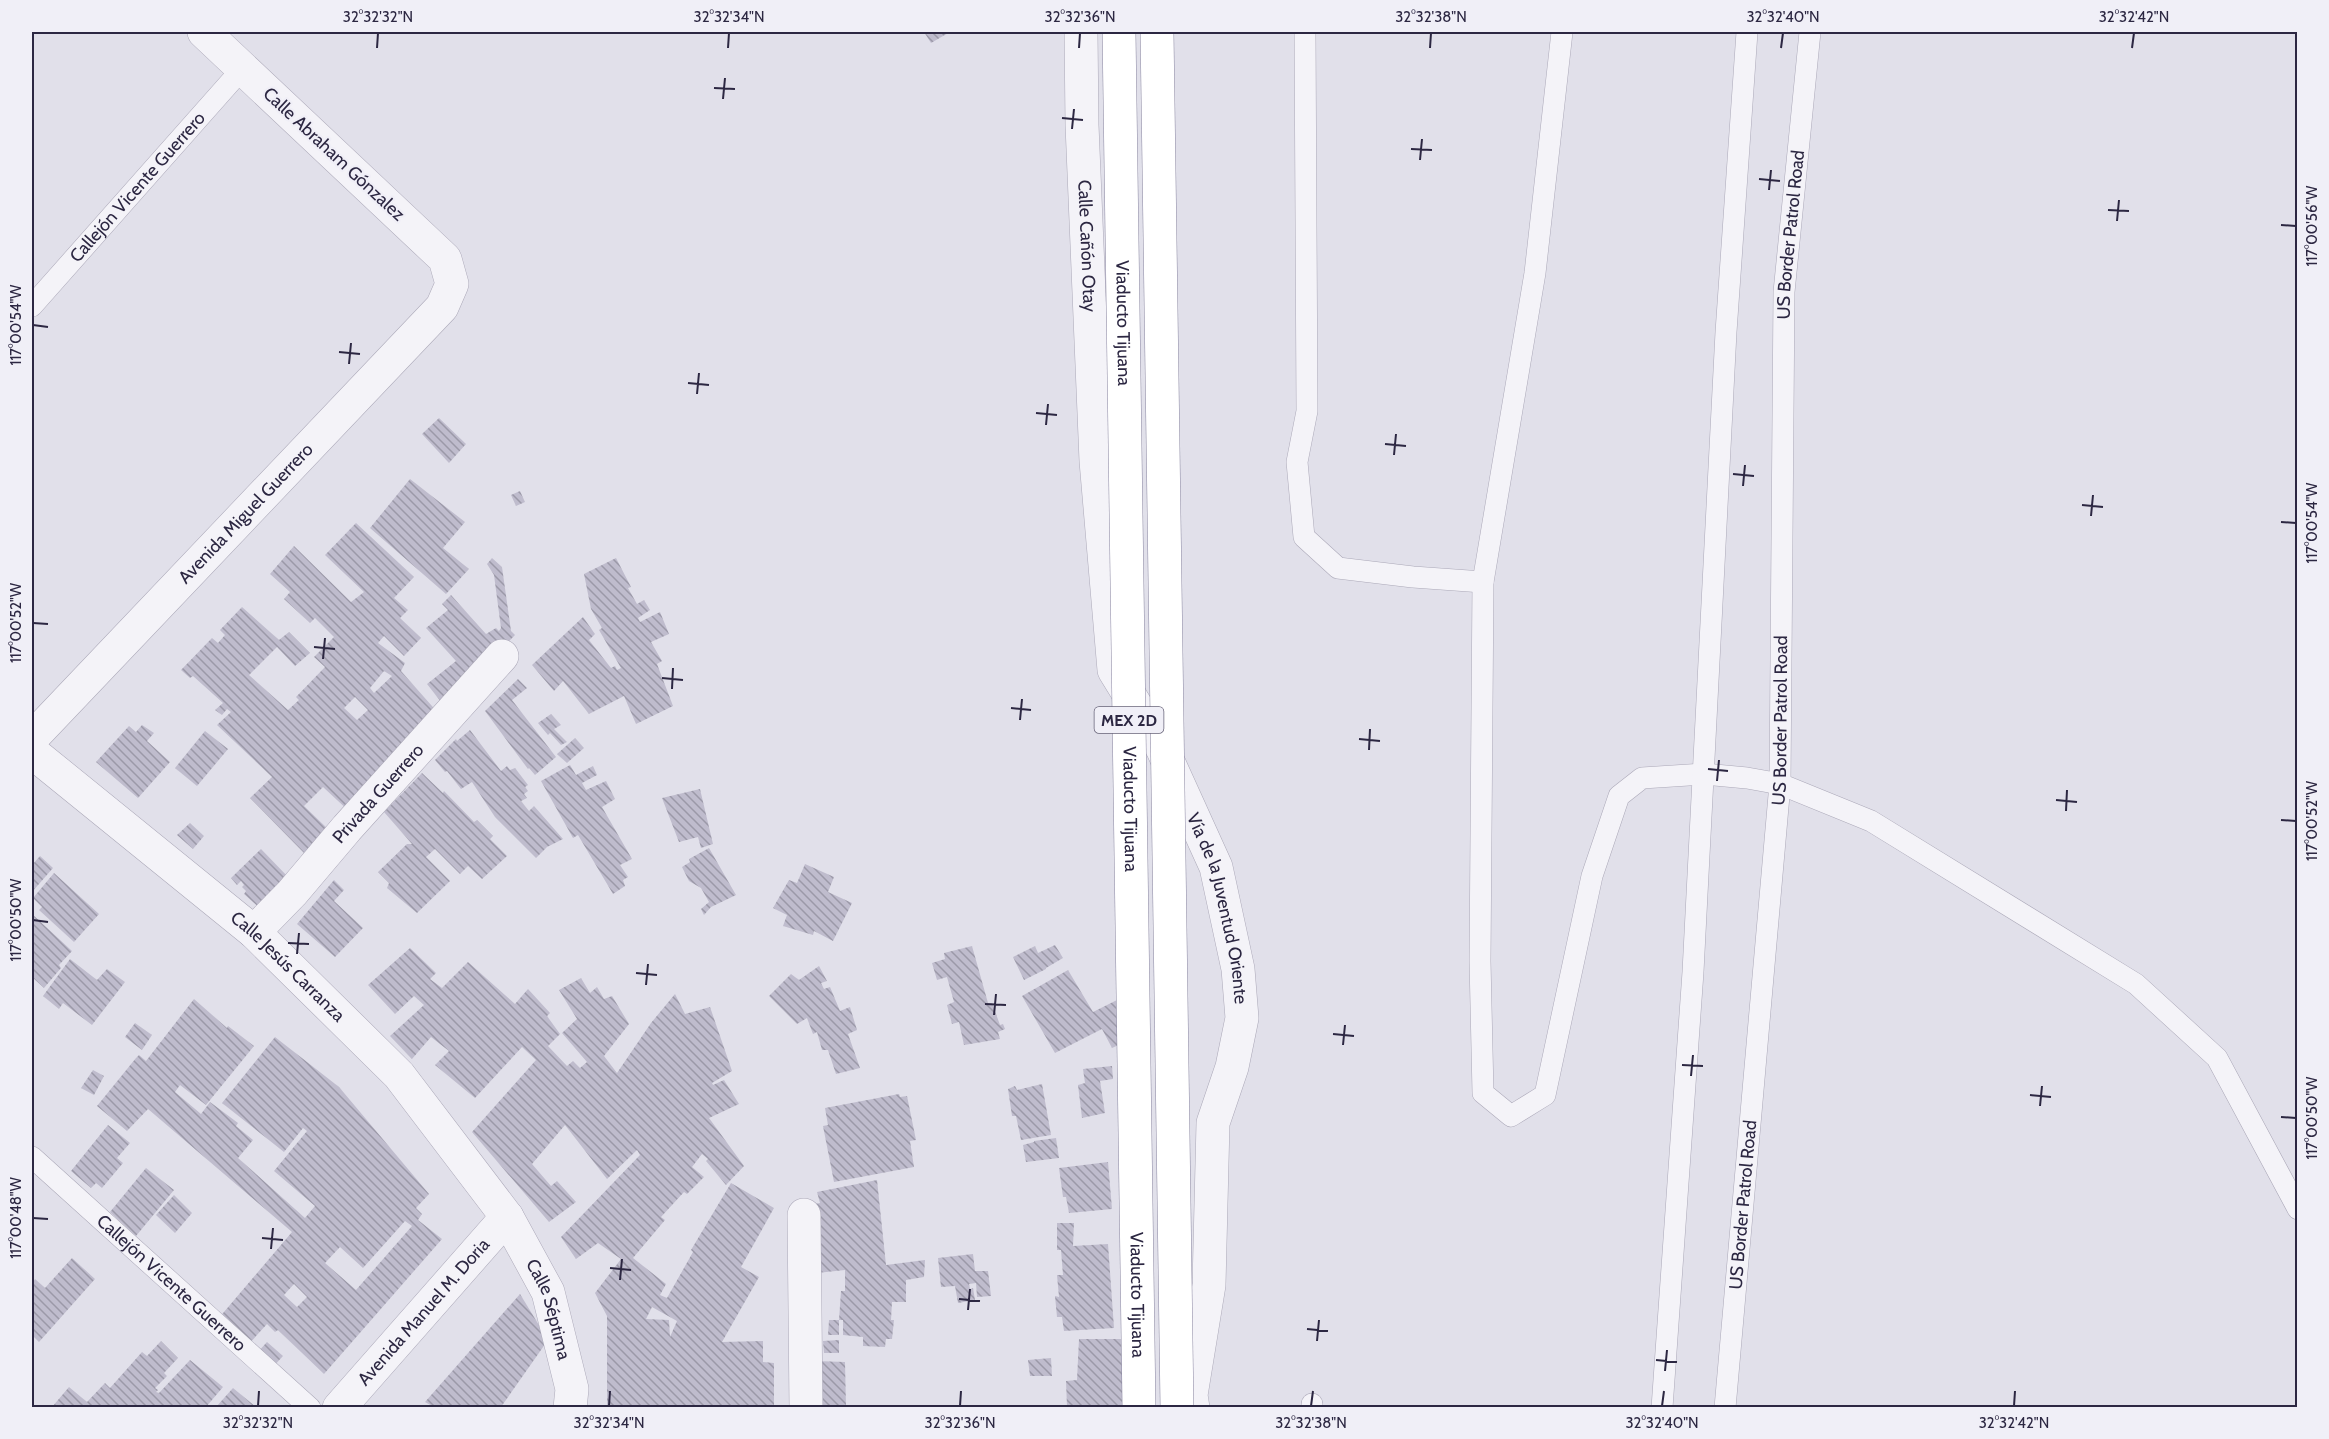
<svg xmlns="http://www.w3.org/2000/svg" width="2329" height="1439" viewBox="0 0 2329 1439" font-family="Cabin,sans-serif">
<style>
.building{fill:url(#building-back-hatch);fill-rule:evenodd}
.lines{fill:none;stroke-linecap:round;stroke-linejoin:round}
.service-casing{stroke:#aba8b8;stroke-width:22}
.minor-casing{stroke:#aba8b8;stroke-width:34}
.service{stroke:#f4f3f8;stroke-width:21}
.minor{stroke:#f4f3f8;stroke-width:33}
.motorway-bridge-casing{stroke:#8a86a1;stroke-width:34;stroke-linecap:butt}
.motorway-bridge{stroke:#fff;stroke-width:33}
.ticks{fill:none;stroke:#2c2742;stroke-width:2}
.labels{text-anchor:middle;stroke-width:4.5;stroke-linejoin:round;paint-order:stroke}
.shield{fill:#f0eff7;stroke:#676378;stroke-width:1.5}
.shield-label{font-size:16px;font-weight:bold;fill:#2c2742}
.street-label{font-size:18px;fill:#2c2742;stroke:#f0eff7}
.neatline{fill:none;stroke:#2c2742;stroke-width:2}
.ticks-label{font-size:15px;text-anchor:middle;fill:#2c2742}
</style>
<defs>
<pattern id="building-back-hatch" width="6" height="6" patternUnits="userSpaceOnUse" patternTransform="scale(1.5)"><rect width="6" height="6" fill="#bfbccd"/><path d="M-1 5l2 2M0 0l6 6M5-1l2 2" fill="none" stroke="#9b99a8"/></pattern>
</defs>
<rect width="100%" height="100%" fill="#e1e0ea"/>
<!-- building -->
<g class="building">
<path d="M924,32H950L931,43Z"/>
<path d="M439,418L466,444L449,463L422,434Z"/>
<path d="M410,479L465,522L443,548L469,569L446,594L370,528Z"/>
<path d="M520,491L525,502L516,506L511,495Z"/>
<path d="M356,523L414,577L394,598L408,610L400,618L421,638L404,656L384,636L378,643L405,663L401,671L439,714L351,813L323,787L304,806L330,831L306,855L250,798L272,777L217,725L231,712L227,709L222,715L215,710L223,703L193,676L190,678L181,670L212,638L218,643L225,635L220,630L242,607L279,640L289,632L310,653L295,666L277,647L249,675L288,710L299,700L296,697L325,667L314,657L334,637L315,618L310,623L284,599L290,592L270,574L294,546L351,602L364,592L325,555ZM384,671L392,676L374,693L370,688ZM355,697L368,710L357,720L344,708Z"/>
<path d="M492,558L502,567L511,631L515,635L445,707L427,684L456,661L426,628L448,610L442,604L451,595L486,634L496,628L499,631L501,628L494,575L487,564Z"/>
<path d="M616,558L631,587L628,588L637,604L644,600L650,610L638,618L640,622L660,612L669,634L651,642L662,661L657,664L673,706L636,724L624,696L589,714L563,681L554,691L532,665L583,617L595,634L589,640L611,668L615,666L617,670L621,668L599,630L602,628L591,609L584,574Z"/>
<path d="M518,679L527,688L512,700L556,757L535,775L529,768L528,769L485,711Z"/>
<path d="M551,714L561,725L554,729L567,742L561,745L550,733L548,735L538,723Z"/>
<path d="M142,725L154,733L147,741L170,762L138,798L96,762L129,726L136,732Z"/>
<path d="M470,730L501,771L507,766L510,770L515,768L528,785L525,787L528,791L524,794L527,798L521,801L529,811L534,806L563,839L547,847L536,858L495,817L472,782L461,789L447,771L445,772L435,760L456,739L457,741Z"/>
<path d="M205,731L228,749L197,786L175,768Z"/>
<path d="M575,738L584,748L567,763L557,754Z"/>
<path d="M570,765L576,775L593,766L597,775L582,783L586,790L606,781L615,799L602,807L632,859L620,865L628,877L623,880L625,886L613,894L578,835L573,838L541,781Z"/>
<path d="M422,773L443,793L444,791L474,822L477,820L493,836L490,839L507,856L482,879L468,866L460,874L435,849L426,857L450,881L417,913L387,888L389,883L378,872L407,844H412L384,812Z"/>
<path d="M700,789L713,844L701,848L698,837L679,842L662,798Z"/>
<path d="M190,823L204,836L193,849L177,835Z"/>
<path d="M709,848L736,895L711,907L704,915L701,909L709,902L701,888L689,881L682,867L690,862L689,859Z"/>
<path d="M261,849L290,879L262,910L244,894L246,891L242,887L244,885L241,881L237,885L231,878Z"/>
<path d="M40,856L53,868L32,892V865Z"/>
<path d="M805,864L834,877L828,892L852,903L833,941L814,931L813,935L783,926L787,915L773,908L789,880L797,883Z"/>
<path d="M54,873L99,914L74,942L39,910L42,907L33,898Z"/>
<path d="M334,880L344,890L334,901L363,928L335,957L297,924Z"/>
<path d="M32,914L72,951L59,965L61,968L44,988L32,977Z"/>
<path d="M1055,945L1063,958L1046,968V969L1024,980L1013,957L1035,946L1038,953Z"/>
<path d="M972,946L988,1003H992L1000,1025L1003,1024L1005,1029L998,1032L1000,1039L964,1045L959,1022L952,1024L947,1005L954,1002L947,977L937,980L932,963L945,959L944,953Z"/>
<path d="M410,948L436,973L430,979L442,988L468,962L515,1004L528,989L550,1013L547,1016L560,1034L548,1046L567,1066L573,1061L580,1068L587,1062L562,1033L577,1019L559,990L581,978L590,993L597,987L604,999L612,996L629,1024L604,1056L617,1073L651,1023L675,994L685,1014L710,1007L732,1071L712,1083L713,1085L724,1080L739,1104L709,1118L744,1166L726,1185L706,1161L708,1159L702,1154L692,1167L704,1177L687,1194L684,1192L661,1217L665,1220L633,1258L666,1284L660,1295L667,1298L693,1252L691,1250L731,1183L774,1208L741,1267L759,1277L722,1342L763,1341V1362L774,1363V1407L656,1406V1407H607V1316L595,1293L621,1259L598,1243L576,1259L561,1237L640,1155L637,1150L607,1179L565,1125L532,1164L551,1186L557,1181L576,1202L549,1222L472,1132L536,1060L522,1047L475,1098L435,1065L449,1051L431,1037L412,1059L390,1036L424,1005L414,996L395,1014L368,985ZM652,1307L677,1321L670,1337L669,1320L646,1319Z"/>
<path d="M70,959L97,980L107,969L125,982L92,1025L63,1003L59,1009L43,996Z"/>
<path d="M819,966L827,981L821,983L824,989L830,987L840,1011L850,1007L857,1030L848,1034L860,1068L836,1074L828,1050H822L817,1032L813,1034L807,1018L797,1024L769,996L791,974L799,980Z"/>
<path d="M1068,970L1093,1012L1117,1000L1134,1038L1112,1048L1102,1029L1055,1053L1022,996Z"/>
<path d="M194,999L227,1028L228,1026L254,1046L206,1105L180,1085L175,1092L201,1114L210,1102L238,1123L236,1126L253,1140L238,1158L305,1218L315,1206L274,1171L307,1131L303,1128L284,1152L222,1103L275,1037L339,1087L429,1194L416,1208L422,1214L418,1220L442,1239L324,1374L278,1330L275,1332L267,1324L248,1345L218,1319L292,1232L148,1109L127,1131L97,1106L136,1058L139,1055L146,1061ZM405,1221L412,1226L356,1290L325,1263L340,1247L363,1268ZM294,1284L307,1297L297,1307L284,1295Z"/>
<path d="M135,1023L152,1035L142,1050L125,1037Z"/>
<path d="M1112,1066L1113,1079L1100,1081L1105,1113L1082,1118L1078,1085L1085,1083L1083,1069Z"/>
<path d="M93,1070L104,1076L94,1095L81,1088Z"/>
<path d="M1042,1084L1051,1135L1021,1140L1016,1116H1012L1008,1089L1015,1086L1017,1090Z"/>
<path d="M899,1094L900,1097L907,1096L916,1140L910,1141L914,1167L834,1182L823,1126L828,1125L825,1108Z"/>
<path d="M108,1125L130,1143L117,1158L123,1163L102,1188L96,1183L91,1188L71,1171Z"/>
<path d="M1056,1138L1059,1158L1026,1162L1023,1145L1034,1142V1141Z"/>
<path d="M1108,1162L1112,1209L1069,1213L1066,1197H1063L1059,1168Z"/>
<path d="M146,1168L174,1190L136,1236L110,1212Z"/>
<path d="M877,1180L886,1265L925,1260L924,1277L906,1280V1302H892L891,1320H894L892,1339H886L885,1347L863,1346V1337L843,1335V1320H839L841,1291H845V1270L817,1273L810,1205L820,1203L817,1192Z"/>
<path d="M174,1195L192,1213L175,1233L156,1215Z"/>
<path d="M1057,1223H1074L1073,1246L1108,1244L1114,1328L1064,1331L1062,1317H1057L1055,1296L1059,1297L1057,1275H1063L1061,1250H1057Z"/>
<path d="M973,1254L975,1271H988L991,1296L977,1297L976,1283L969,1284L970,1289L973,1288L975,1300L958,1303L955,1286L941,1287L938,1258Z"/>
<path d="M72,1258L95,1279L39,1342L32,1335V1284L35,1279L45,1288Z"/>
<path d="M520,1294L548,1340L501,1407H434L425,1402Z"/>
<path d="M829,1320H839V1335H828Z"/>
<path d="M1079,1339H1135L1124,1407H1067L1066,1381L1077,1380Z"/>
<path d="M839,1340V1353H824L823,1341Z"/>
<path d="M161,1341L178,1358L164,1373L167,1376L155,1388L158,1390L156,1392L159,1393L190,1360L223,1387L206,1407H52L69,1387L87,1402L105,1383L110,1388L142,1352L147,1356Z"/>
<path d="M267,1342L283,1356L272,1368L257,1353Z"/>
<path d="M1051,1358L1052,1376H1030L1028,1360Z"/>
<path d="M816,1361L845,1362L846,1407H818Z"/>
<path d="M233,1388L256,1407H216Z"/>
</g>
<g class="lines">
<!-- service casing -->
<g class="service-casing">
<g id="service">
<path d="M1305,32L1307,411L1297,462L1304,537L1338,568L1413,577L1483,582"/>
<path d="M1562,32L1535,273L1483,582L1480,961L1483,1093L1511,1116L1545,1095L1592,876L1619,796L1642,778L1704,774L1747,778L1780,784L1871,821L2136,984L2217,1058L2298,1209"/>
<path id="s1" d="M32,306L242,69"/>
<path id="s2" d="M32,1157L310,1408"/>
<path d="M1312,1404V1408"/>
<path d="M1662,1408L1693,972L1726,332L1747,32"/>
<path id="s3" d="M1725,1408L1780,784L1784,292L1810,32"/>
</g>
</g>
<!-- minor casing -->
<g class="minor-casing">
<g id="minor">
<path id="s4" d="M1081,32L1082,125L1096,461L1114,670L1162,748L1216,867L1238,969L1242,1018L1232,1067L1213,1123L1209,1285L1191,1395L1193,1408"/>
<path id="s5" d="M32,738L442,307L452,284L445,259L204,32"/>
<path id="s6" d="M32,752L254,932L399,1075L507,1217L548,1292L572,1389L570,1408"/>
<path id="s7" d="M254,932L292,893L347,828L502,656"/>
<path d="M804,1215L806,1408"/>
<path id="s8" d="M339,1408L507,1217"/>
</g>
</g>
<!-- service -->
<use href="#service" class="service"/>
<!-- minor -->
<use href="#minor" class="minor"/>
<!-- motorway-bridge casing -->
<g class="motorway-bridge-casing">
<g id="motorway-bridge">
<path id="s9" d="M1119,32L1139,1408"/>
<path d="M1157,32L1177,1408"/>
</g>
</g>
<!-- motorway-bridge -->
<use href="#motorway-bridge" class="motorway-bridge"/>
</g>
<!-- ticks -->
<path class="ticks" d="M377,48L378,33M728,48L729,33M1079,48L1080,33M1430,48L1431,33M1781,48L1783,33M2132,48L2134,33M714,88L735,89M723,99L725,78M1062,118L1083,120M1072,129L1074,109M1411,149L1432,150M1420,160L1422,139M1759,179L1780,181M1769,190L1771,170M2108,210L2129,211M2117,221L2119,200M2281,225L2296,226M33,325L48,327M339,352L360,354M349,364L351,343M688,383L709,385M697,394L699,373M1036,413L1057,415M1046,425L1048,404M1385,444L1406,446M1394,455L1396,434M1733,474L1754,476M1743,486L1745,465M2082,505L2103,507M2091,516L2093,495M2281,522L2296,523M33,623L48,624M314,647L335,649M323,659L325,638M662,678L683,680M672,689L673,668M1011,708L1031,710M1020,720L1022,699M1359,739L1380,741M1369,750L1370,729M1708,769L1728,771M1717,781L1719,760M2056,800L2077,802M2066,811L2067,790M2281,820L2296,821M33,920L48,922M288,943L309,944M297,954L299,933M636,973L657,975M646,985L648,964M985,1004L1006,1005M994,1015L996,994M1333,1034L1354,1036M1343,1045L1345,1025M1682,1065L1703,1066M1691,1076L1693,1055M2030,1095L2051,1097M2040,1106L2042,1086M2281,1117L2296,1118M33,1218L48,1219M262,1238L283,1240M271,1249L273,1228M610,1268L631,1270M620,1280L622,1259M959,1299L980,1301M968,1310L970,1289M1307,1329L1328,1331M1317,1341L1319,1320M1656,1360L1677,1362M1665,1371L1667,1350M258,1406L259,1391M609,1406L610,1391M960,1406L961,1391M1311,1406L1313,1391M1662,1406L1664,1391M2014,1406L2015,1391"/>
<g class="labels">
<!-- shield labels -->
<rect class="shield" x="1094.5" y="707" width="69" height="26" rx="4.5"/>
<g class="shield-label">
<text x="1129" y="726">MEX 2D</text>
</g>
<!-- street labels -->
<g class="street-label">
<text transform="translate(334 154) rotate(43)" y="6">Calle Abraham Gónzalez</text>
<text dy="6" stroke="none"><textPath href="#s1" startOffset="159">Callejón Vicente Guerrero</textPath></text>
<text dy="6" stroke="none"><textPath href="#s3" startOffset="1176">US Border Patrol Road</textPath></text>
<text dy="6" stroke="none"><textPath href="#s4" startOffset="214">Calle Cañón Otay</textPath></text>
<text dy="6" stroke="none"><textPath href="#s9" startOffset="291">Viaducto Tijuana</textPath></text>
<text dy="6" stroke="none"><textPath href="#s5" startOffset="310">Avenida Miguel Guerrero</textPath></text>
<text dy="6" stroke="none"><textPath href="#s3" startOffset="690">US Border Patrol Road</textPath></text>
<text dy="6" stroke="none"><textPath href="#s7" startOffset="186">Privada Guerrero</textPath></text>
<text dy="6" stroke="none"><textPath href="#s9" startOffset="777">Viaducto Tijuana</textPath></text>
<text dy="6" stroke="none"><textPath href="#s4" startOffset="902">Vía de la Juventud Oriente</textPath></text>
<text dy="6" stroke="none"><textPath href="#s6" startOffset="334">Calle Jesús Carranza</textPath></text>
<text dy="6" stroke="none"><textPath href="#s3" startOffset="204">US Border Patrol Road</textPath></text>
<text dy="6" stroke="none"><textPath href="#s2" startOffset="188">Callejón Vicente Guerrero</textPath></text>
<text dy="6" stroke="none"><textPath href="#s9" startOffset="1263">Viaducto Tijuana</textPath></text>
<text dy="6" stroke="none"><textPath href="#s6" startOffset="770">Calle Séptima</textPath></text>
<text dy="6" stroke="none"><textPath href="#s8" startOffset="128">Avenida Manuel M. Doria</textPath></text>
</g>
</g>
<!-- border -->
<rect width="2329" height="1439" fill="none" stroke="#f0eff7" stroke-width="66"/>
<rect x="33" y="33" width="2263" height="1373" class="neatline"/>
<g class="ticks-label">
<text x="378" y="22">32°32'32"N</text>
<text x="729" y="22">32°32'34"N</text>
<text x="1080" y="22">32°32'36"N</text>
<text x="1431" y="22">32°32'38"N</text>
<text x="1783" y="22">32°32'40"N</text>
<text x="2134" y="22">32°32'42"N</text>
<text transform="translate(2312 226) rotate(-90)" y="5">117°00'56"W</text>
<text transform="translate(16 325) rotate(-90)" y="5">117°00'54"W</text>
<text transform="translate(2312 523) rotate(-90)" y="5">117°00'54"W</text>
<text transform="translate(16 623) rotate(-90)" y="5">117°00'52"W</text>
<text transform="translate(2312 821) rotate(-90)" y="5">117°00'52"W</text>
<text transform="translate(16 920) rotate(-90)" y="5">117°00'50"W</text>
<text transform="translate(2312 1118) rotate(-90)" y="5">117°00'50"W</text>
<text transform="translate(16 1218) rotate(-90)" y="5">117°00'48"W</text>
<text x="258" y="1428">32°32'32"N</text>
<text x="609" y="1428">32°32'34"N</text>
<text x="960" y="1428">32°32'36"N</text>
<text x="1311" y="1428">32°32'38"N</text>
<text x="1662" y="1428">32°32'40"N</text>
<text x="2014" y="1428">32°32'42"N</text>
</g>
</svg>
